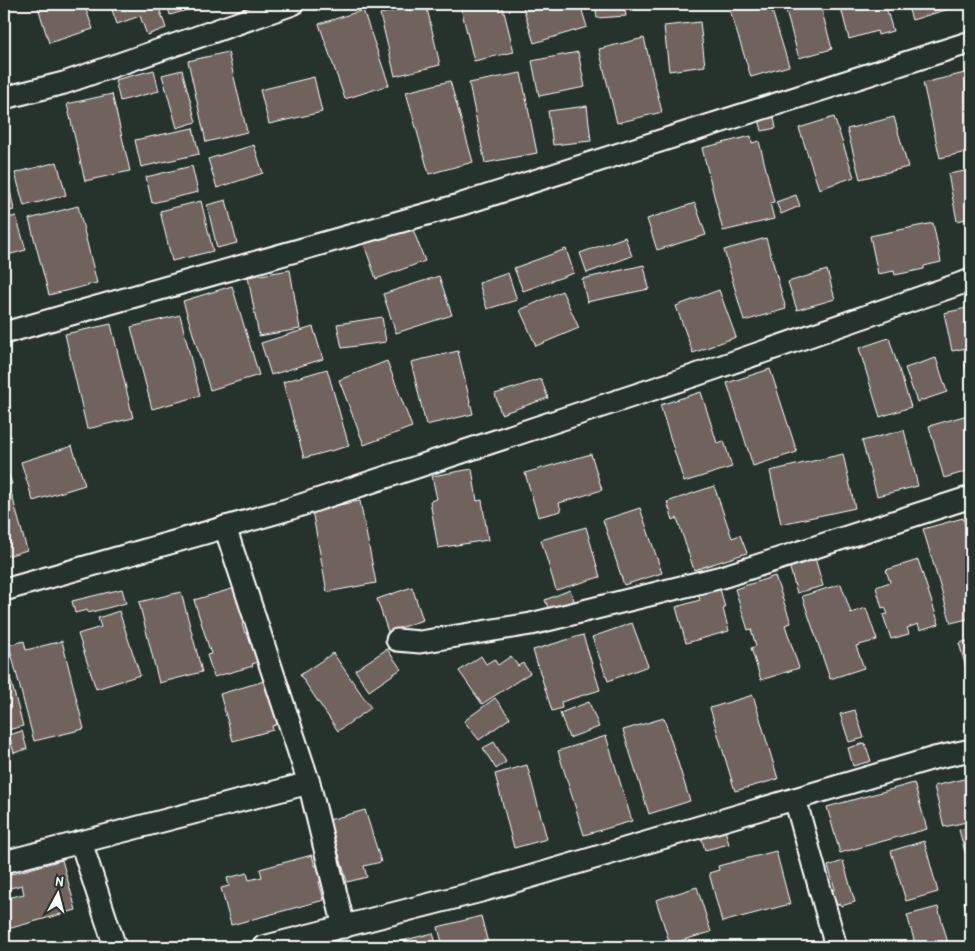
<svg xmlns="http://www.w3.org/2000/svg" width="975" height="951" viewBox="0 0 975 951" font-family="'Patrick Hand',sans-serif">
<style>
.building{fill:#6f635d;stroke:#fff;fill-rule:evenodd}
.lines{fill:none;stroke-linecap:round;stroke-linejoin:round}
.street-casing{stroke:#fff;stroke-width:25}
.street{stroke:#26332d;stroke-width:21}
</style>
<rect width="100%" height="100%" fill="#26332d"/>
<filter id="ink" filterUnits="userSpaceOnUse"><feTurbulence type="fractalNoise" baseFrequency=".02" numOctaves="2"/><feDisplacementMap in="SourceGraphic" scale="10" xChannelSelector="R" yChannelSelector="G"/><feConvolveMatrix kernelMatrix="1 2 1 2 8 2 1 2 1" color-interpolation-filters="sRGB"/></filter>
<g filter="url(#ink)">
<!-- building -->
<g class="building">
<path d="M37,4H84L93,29L49,43Z"/>
<path d="M110,4H156V5H158L166,28L147,35L140,16L117,24Z"/>
<path d="M167,4H207L170,15Z"/>
<path d="M422,4H426L440,65L395,76L380,14Z"/>
<path d="M460,4H502L514,52L474,61Z"/>
<path d="M522,4H580L587,27L534,43Z"/>
<path d="M595,4H624L626,16L597,18Z"/>
<path d="M728,4H770L789,66L751,77Z"/>
<path d="M784,4H820L832,49L799,58Z"/>
<path d="M840,4H885L893,31L878,35L877,31L849,39Z"/>
<path d="M907,4H950L952,8L912,20Z"/>
<path d="M363,10L389,85L345,99L319,24Z"/>
<path d="M700,22L705,66L669,71L664,26Z"/>
<path d="M644,38L662,112L617,123L599,49Z"/>
<path d="M228,52L247,132L206,142L188,61Z"/>
<path d="M578,52L585,87L539,96L532,61Z"/>
<path d="M154,70L159,91L120,101L115,80Z"/>
<path d="M182,70L196,122L177,128L162,75Z"/>
<path d="M969,72L971,80V151L940,158L923,83Z"/>
<path d="M521,73L537,153L485,163L469,83Z"/>
<path d="M314,77L322,112L269,124L260,90Z"/>
<path d="M450,81L473,162L429,174L406,92Z"/>
<path d="M112,94L130,171L85,181L67,104Z"/>
<path d="M587,106L591,141L553,145L548,111Z"/>
<path d="M773,113L776,128L762,131L758,115Z"/>
<path d="M834,117L854,177L819,189L799,128Z"/>
<path d="M894,117L908,167L860,179L847,129Z"/>
<path d="M193,128L199,154L141,167L135,140Z"/>
<path d="M751,136L752,143L759,141L774,202L770,203L774,219L723,231L702,148Z"/>
<path d="M254,145L263,173L217,188L208,159Z"/>
<path d="M57,162L66,195L24,206L15,173Z"/>
<path d="M192,166L198,192L152,203L146,177Z"/>
<path d="M971,170V218L957,221L948,174Z"/>
<path d="M8,180L14,210L4,212V181Z"/>
<path d="M796,195L800,206L781,214L776,202Z"/>
<path d="M226,200L237,243L217,248L207,205Z"/>
<path d="M201,201L213,251L172,261L160,211Z"/>
<path d="M695,203L706,235L657,250L647,219Z"/>
<path d="M78,206L97,283L49,295L29,219Z"/>
<path d="M16,216L26,250L4,256V219Z"/>
<path d="M933,223L941,262L924,266V269L895,275L894,271L878,274L870,236Z"/>
<path d="M412,227L425,261L376,279L364,244Z"/>
<path d="M625,237L632,256L587,273L580,253Z"/>
<path d="M766,238L786,309L744,321L724,250Z"/>
<path d="M566,249L574,273L523,291L514,268Z"/>
<path d="M644,265L649,289L587,302L582,279Z"/>
<path d="M290,270L300,329L259,336L248,277Z"/>
<path d="M827,270L835,299L797,310L788,282Z"/>
<path d="M508,273L517,300L487,309L479,283Z"/>
<path d="M439,276L452,315L396,333L383,294Z"/>
<path d="M232,286L259,375L210,390L183,301Z"/>
<path d="M719,290L736,337L693,353L676,306Z"/>
<path d="M562,291L579,328L536,346L520,310Z"/>
<path d="M971,307V347L952,351L944,313Z"/>
<path d="M180,315L200,396L152,409L131,327Z"/>
<path d="M382,317L386,342L342,348L337,324Z"/>
<path d="M111,324L133,418L87,429L65,334Z"/>
<path d="M313,327L323,359L271,375L261,343Z"/>
<path d="M889,338L911,407L880,417L859,348Z"/>
<path d="M458,351L473,414L426,425L411,362Z"/>
<path d="M936,358L947,392L917,402L905,368Z"/>
<path d="M387,361L412,427L364,445L339,380Z"/>
<path d="M971,363V385L965,365Z"/>
<path d="M327,369L349,446L304,458L283,382Z"/>
<path d="M770,369L797,452L753,466L727,383Z"/>
<path d="M541,379L548,398L501,414L495,394Z"/>
<path d="M701,392L717,443L724,441L732,467L684,482L660,405Z"/>
<path d="M971,414V470L944,478L929,426Z"/>
<path d="M904,430L918,486L877,496L862,441Z"/>
<path d="M72,446L85,485L33,501L21,462Z"/>
<path d="M591,454L602,490L559,503L561,511L538,517L525,473Z"/>
<path d="M843,454L855,508L781,524L770,471Z"/>
<path d="M4,461L12,484L4,486Z"/>
<path d="M472,469L477,501L482,500L488,540L438,548L430,501L437,499L432,476Z"/>
<path d="M714,486L732,538L740,535L747,553L694,570L677,518L673,520L667,502Z"/>
<path d="M11,492L27,550L4,557V494Z"/>
<path d="M360,501L376,583L327,592L312,510Z"/>
<path d="M640,508L662,573L624,585L603,520Z"/>
<path d="M963,518L971,546V618L951,623L923,529Z"/>
<path d="M586,527L600,577L556,590L541,540Z"/>
<path d="M815,558L823,586L797,593L789,565Z"/>
<path d="M918,560L939,624L920,630L918,624L907,628L909,634L891,639L883,615L888,614L885,607L882,608L876,587L890,582L886,570Z"/>
<path d="M775,576L791,623L785,625L799,668L761,680L751,648L756,646L751,629L748,630L735,589Z"/>
<path d="M841,584L851,613L866,608L877,640L856,646L864,668L830,679L802,596Z"/>
<path d="M412,587L423,620L388,632L377,599Z"/>
<path d="M235,588L246,623L242,624L245,633L248,631L251,642L255,641L261,661L252,664L253,666L214,677L207,655L211,654L194,600Z"/>
<path d="M720,588L725,608L723,609L729,631L686,643L676,607L700,600L698,594Z"/>
<path d="M122,589L126,603L88,613L87,610L75,613L72,601Z"/>
<path d="M570,590L576,605L551,615L545,600Z"/>
<path d="M181,592L202,672L159,683L139,602Z"/>
<path d="M119,611L140,675L96,689L78,634L101,627L98,618Z"/>
<path d="M632,623L648,666L608,681L592,637Z"/>
<path d="M583,635L600,690L561,702L562,708L552,711L533,650Z"/>
<path d="M971,640V685L959,643Z"/>
<path d="M24,641L26,650L62,641L84,729L34,741L9,645Z"/>
<path d="M387,649L401,669L369,691L355,670Z"/>
<path d="M333,653L371,708L338,731L300,675Z"/>
<path d="M4,655L23,726L4,731Z"/>
<path d="M481,656L486,664L494,659L498,665L511,656L518,666L523,663L530,673L482,704L459,671Z"/>
<path d="M271,679L283,723L272,726L273,730L233,741L220,694Z"/>
<path d="M753,695L778,779L735,791L710,708Z"/>
<path d="M495,698L510,718L479,740L464,721Z"/>
<path d="M589,702L599,727L569,738L560,713Z"/>
<path d="M855,710L864,738L849,742L840,714Z"/>
<path d="M664,718L690,801L649,814L623,730Z"/>
<path d="M22,731L27,749L14,753L9,735Z"/>
<path d="M606,736L632,821L584,835L558,751Z"/>
<path d="M494,742L506,762L496,769L483,748Z"/>
<path d="M865,743L871,761L853,766L848,748Z"/>
<path d="M527,765L547,839L514,848L495,774Z"/>
<path d="M971,772V821L944,827L934,786L968,778L967,773Z"/>
<path d="M914,783L927,829L840,853L827,807Z"/>
<path d="M365,810L381,862L364,866L367,877L347,882L329,820Z"/>
<path d="M971,827V873L959,830Z"/>
<path d="M725,830L729,844L705,850L701,836Z"/>
<path d="M924,841L938,892L906,901L891,851Z"/>
<path d="M776,851L790,904L722,922L709,873L719,870L718,866Z"/>
<path d="M312,855L315,866L321,865L325,881L319,882L324,900L231,925L221,888L229,886L227,878L247,873L249,880L262,877L260,869Z"/>
<path d="M62,860L76,910L4,930V876ZM22,885L24,894L8,898L6,889Z"/>
<path d="M843,861L855,902L841,906L840,904L835,905L831,890L835,889L828,866Z"/>
<path d="M697,887L711,932L670,944L656,900Z"/>
<path d="M971,900V922L964,902Z"/>
<path d="M938,907L949,947H916L907,915Z"/>
<path d="M481,916L489,947H443L438,927Z"/>
<path d="M433,933L437,947H390V944Z"/>
</g>
<g class="lines">
<!-- street casing -->
<g class="street-casing">
<g id="street">
<path d="M4,98L64,83L293,4"/>
<path d="M4,333L459,205L971,42"/>
<path d="M225,527L309,783L344,927"/>
<path d="M4,590L286,510L696,375L971,280"/>
<path d="M397,640L420,642L531,624L649,595L722,577L971,497"/>
<path d="M795,799L836,947"/>
<path d="M81,842L115,947"/>
<path d="M4,862L309,783"/>
<path d="M263,947L485,890L934,758L971,750"/>
</g>
</g>
<!-- street -->
<use href="#street" class="street"/>
</g>
</g>
<!-- margin -->
<rect width="975" height="951" fill="none" stroke="#26332d" stroke-width="20"/>
<rect x="10" y="10" width="955" height="931" fill="none" stroke="#fff" stroke-width="2" filter="url(#ink)"/>
<!-- north arrow -->
<g transform="translate(58 894) rotate(7)" stroke="#26332d" stroke-width="4" paint-order="stroke">
<path d="M0-4L9 19L0 12L-9 19Z" fill="#ffffff"/>
<text y="-8" font-size="14" font-weight="bold" text-anchor="middle" fill="#ffffff">N</text>
</g>
</svg>
